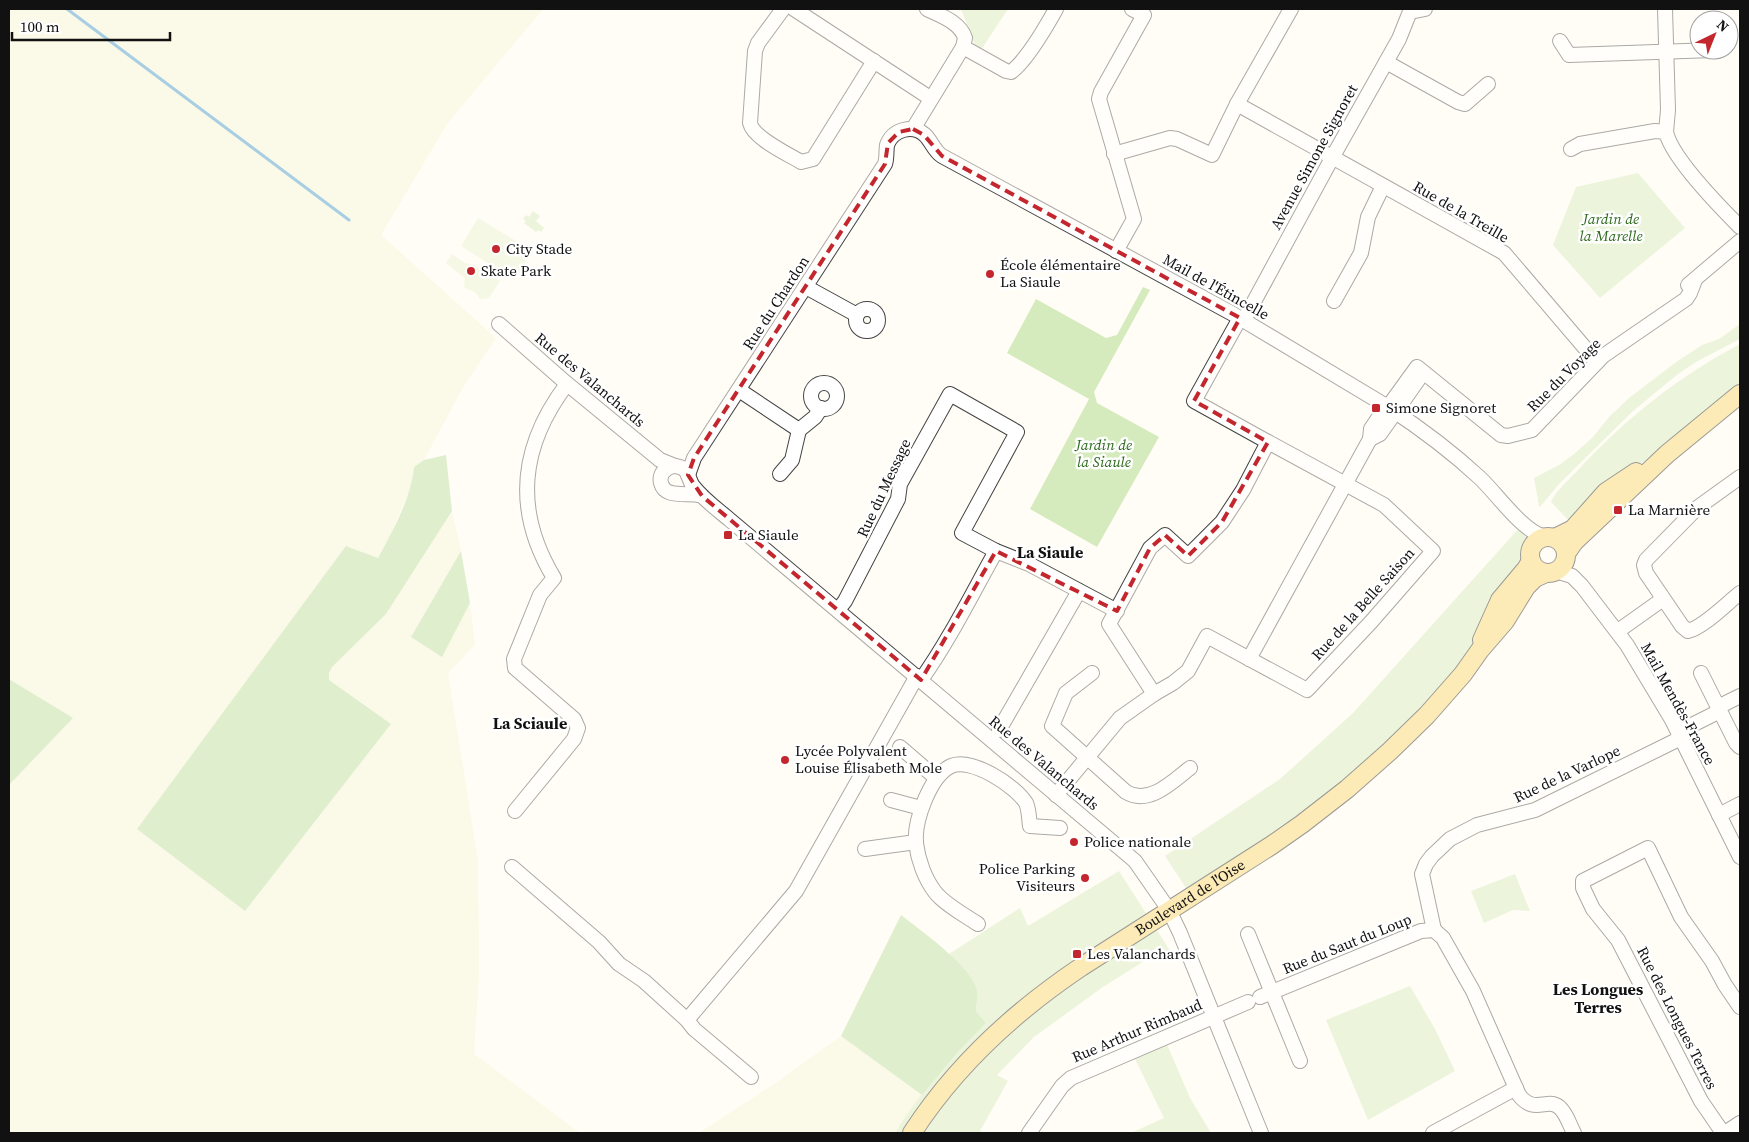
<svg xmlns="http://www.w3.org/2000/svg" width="1749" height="1142" viewBox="0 0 1749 1142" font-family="'Source Serif 4',serif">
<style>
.farmland{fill:#f6f3d4}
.green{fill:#d5ebbd}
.forest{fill:#b9dc9c}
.pitch{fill:#e6f2cf}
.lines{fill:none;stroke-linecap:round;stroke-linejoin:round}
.stream{stroke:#3f96cf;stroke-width:3}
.minor-casing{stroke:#444;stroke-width:16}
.major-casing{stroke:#222;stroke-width:20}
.minor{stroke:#fff;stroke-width:14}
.major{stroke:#f9d66b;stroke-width:18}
.marked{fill:none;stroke:#c4262e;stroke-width:4;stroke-dasharray:10 6;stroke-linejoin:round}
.poi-dot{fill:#c4262e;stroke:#fff;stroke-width:2}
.labels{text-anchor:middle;stroke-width:5;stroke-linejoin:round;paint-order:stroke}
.street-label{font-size:15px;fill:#111;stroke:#fff}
.park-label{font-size:15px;font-style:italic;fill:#2f6b1f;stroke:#fff}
.poi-label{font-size:15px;fill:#111;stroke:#fff;text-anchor:start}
.neighbourhood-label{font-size:16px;font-weight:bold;fill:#111;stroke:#fff}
</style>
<rect width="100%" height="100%" fill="#fffdf5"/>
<!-- farmland -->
<g class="farmland">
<path d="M9,9H543L447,124L381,235L496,338L462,389L424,460L414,467L411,487L390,535L378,558L348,546L137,829L245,911L391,724L329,680V673L332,667L386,614L452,511L461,551L411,637L442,656L470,603L475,645L448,673L478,861L479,974L474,1054L580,1133H9V785L73,718L9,679Z"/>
<path d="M841,1036L922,1095L895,1133H699L780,1080Z"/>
</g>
<!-- green -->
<g class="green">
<path d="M961,9H1008L981,50L975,45Z"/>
<path d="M1638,173L1685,228L1600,298L1553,245L1576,187Z"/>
<path d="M533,211L540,216L536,221L544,228L541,232L538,230L536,232L524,223L526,221L523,219L526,215L529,217Z"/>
<path d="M1143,287L1150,290L1094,392L1097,403L1159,437L1097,547L1030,509L1089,399L1007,353L1036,299L1106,338L1117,335Z"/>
<path d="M1740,324V339L1696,362L1678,374L1633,411L1559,484L1540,507L1539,506L1534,478L1559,465L1574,454L1592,438L1610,416L1629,398L1675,363L1702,345L1719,339Z"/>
<path d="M1740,344V386L1657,453L1623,475L1572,524L1551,502C1556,490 1569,480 1578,470C1625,419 1679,376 1740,344Z"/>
<path d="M1520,527L1527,540L1523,554V566L1480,624L1464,664L1389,744L1290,824L1188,891L1165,856L1280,779L1353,713Z"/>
<path d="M1119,871L1174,957L1163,952L1157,953L1103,987L1034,1037L997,1075L1008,1081L980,1131L984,1133H895C920,1092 952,1057 986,1023L976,1011L977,991L964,969L949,954L1020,908L1028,926Z"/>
<path d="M1515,874L1530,911L1513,910L1484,923L1471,891Z"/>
<path d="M1410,986L1435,1029L1455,1071L1368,1120L1326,1020Z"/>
<path d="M1166,1042L1190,1098L1211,1133H1131L1164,1118L1134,1057Z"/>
</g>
<!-- forest -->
<g class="forest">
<path d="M446,455L452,511L386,614L332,667L329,673V680L391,724L245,911L137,829L346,546L378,558C393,530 411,499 414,467L424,460Z"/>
<path d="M461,551L470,603L442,657L411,637Z"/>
<path d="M9,679L73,718L9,785Z"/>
<path d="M901,915C920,930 974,968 977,991C978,997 976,1005 976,1011L986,1023L957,1053L922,1095L841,1036Z"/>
</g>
<!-- pitch -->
<g class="pitch">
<path d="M478,218L532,251L515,280L461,246Z"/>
<path d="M452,254L465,263L474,265L500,281L489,298L480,299L476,293L464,287L465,278L446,263Z"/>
</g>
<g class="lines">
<!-- stream -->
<path class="stream" d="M67,9L349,220"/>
<!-- minor casing -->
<g class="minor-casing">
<g id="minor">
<path d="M783,9L758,43L755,51L750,123C753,138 788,154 801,162L813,159L874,61"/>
<path d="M794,9L930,98"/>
<path d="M1665,9L1668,110L1666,132"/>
<path d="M1410,12L1425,9"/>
<path d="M1560,41L1569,55L1714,50"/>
<path d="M963,47L1006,71L1011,72C1027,60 1046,27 1056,9"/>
<path d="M1386,62L1458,102L1465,104L1488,84"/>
<path d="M1237,104L1504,253L1597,362"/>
<path d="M913,129L963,47L965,38C960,22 941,16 927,9"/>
<path d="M1571,149L1580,144L1655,131L1666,132C1672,158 1720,207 1740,227"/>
<path d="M1114,154L1170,138L1177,139L1212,155L1237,104L1291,9"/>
<path d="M1116,251L1134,219L1099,99L1101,92L1144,15L1132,9"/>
<path d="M1688,285L1740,241"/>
<path d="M806,287L857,315"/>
<path d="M1334,301L1361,253L1368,217L1383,186"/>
<circle cx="867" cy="320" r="11"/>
<path d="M1244,320L1332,158L1399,39L1411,9"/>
<path d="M499,324L565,382L660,460L675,466"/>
<path d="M1423,373L1380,434L1370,439L1371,429L1379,417L1388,407L1417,367L1501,435L1508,436L1532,430L1603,356L1686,299L1690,293L1695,280"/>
<circle cx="824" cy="396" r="13"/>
<path d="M739,390L799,430L792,460L780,474"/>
<path d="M799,430L815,417L821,408"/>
<path d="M688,475L694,458L885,164C887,158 886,152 887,145C893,129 913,124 925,135C932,142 934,151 942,156L1233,314L1388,407C1420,428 1452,452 1480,478C1498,495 1522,531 1545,537"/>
<path d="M1740,477L1697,508L1646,560L1644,565L1646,573L1682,626L1688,631C1704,627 1727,603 1740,593"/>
<path d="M702,496C690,491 665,500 661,483C660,479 661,475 663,472C666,469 669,467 673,466C677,466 681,467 684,469C689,473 689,481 693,486C703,499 717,509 730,520L1135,861L1169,910L1180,933L1261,1133"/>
<path d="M1556,571L1572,576L1582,586L1627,645L1672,720L1740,857"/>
<path d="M838,610L845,601L898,499L900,484L950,394L1017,432L962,533L996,551L1029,564L1117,611"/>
<path d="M1618,631L1663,599"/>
<path d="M1249,659L1370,439"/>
<path d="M1092,673L1066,693L1052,726L1126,792C1149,806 1173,781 1190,768"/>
<path d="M1701,673L1736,743L1740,747"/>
<path d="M921,680C950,639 972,594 996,551"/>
<path d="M1154,694L1109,624L1150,548L1165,535L1188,556L1222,522L1243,490L1268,442L1194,401L1240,318"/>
<path d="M1718,707L1740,696"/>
<path d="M999,730L1079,591"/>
<path d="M1678,732L1720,711"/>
<path d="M900,747L936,778"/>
<path d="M1056,795L1120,718L1154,694L1173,683L1188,671L1207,636L1307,690L1371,622L1433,551L1384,505L1268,442"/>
<path d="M891,800L921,808"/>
<path d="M515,811L574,739L578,728L574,719L515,668L514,659L540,595L554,578C513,510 520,446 567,384"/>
<path d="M1719,815L1740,804"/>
<path d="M865,849L916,842"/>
<path d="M512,867L599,942L619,964L644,981L687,1020L694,1029L751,1077"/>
<path d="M978,924C966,916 944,904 935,892C925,879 918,860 916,843C914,821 930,776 951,766C971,757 1016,786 1026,803C1029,809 1029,819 1030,826L1060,828"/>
<path d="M1434,930L1422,874L1426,864L1432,856L1450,839L1477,825L1535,810L1681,738"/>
<path d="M1248,934L1300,1061"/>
<path d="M1260,997L1421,931L1434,930L1443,938L1473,991L1519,1095C1535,1116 1549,1095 1561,1109C1567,1115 1570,1126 1574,1133"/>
<path d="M687,1020L796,891L917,676"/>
<path d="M1029,1133L1062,1086L1071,1078L1248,1002"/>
<path d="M1433,1133L1516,1088"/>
<path d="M1723,1133L1701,1101L1618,940L1593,909L1583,888V881L1648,848L1681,917L1712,961L1725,985L1740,1007"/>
<path d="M1725,1133L1740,1123"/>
</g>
</g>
<!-- major casing -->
<g class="major-casing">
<g id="major">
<circle cx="1548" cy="555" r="18"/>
<path d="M1555,538L1573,529L1606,492L1636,472"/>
<path d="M1567,552L1574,542L1667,454L1740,394"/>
<path d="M1482,640L1500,600L1526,569L1531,561"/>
<path id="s1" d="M912,1133C956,1065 1014,1012 1081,967L1272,845L1302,824L1347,789L1390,751L1427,715L1463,674L1480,650L1505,621L1526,587L1535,578L1546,573"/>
</g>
</g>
<!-- minor -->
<use href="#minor" class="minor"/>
<!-- major -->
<use href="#major" class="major"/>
</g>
<!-- marked area -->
<path d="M0 0H1749V1142H0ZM913,129L924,135L942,156L1240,318L1194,401L1268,442L1222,522L1188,556L1165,535L1150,548L1117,611L996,551L921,680L702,496L688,475L694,458L885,164L888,143L899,132Z" fill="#fffdf5" fill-opacity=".55" fill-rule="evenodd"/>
<path class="marked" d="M913,129L924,135L942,156L1240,318L1194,401L1268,442L1222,522L1188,556L1165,535L1150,548L1117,611L996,551L921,680L702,496L688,475L694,458L885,164L888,143L899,132Z"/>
<!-- markers -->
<g class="poi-dot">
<circle cx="496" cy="249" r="5"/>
<circle cx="471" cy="271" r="5"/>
<circle cx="990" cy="274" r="5"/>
<rect x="1371" y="403" width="10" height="10" rx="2.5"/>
<rect x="1613" y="505" width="10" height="10" rx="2.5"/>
<rect x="723" y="530" width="10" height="10" rx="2.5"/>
<circle cx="785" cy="760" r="5"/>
<circle cx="1074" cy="842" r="5"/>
<circle cx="1085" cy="878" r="5"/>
<rect x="1072" y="949" width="10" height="10" rx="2.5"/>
</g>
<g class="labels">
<!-- street labels -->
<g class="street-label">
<text transform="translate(1314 157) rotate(-61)" y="5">Avenue Simone Signoret</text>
<text transform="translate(1461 212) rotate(30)" y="5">Rue de la Treille</text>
<text transform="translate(1216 287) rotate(29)" y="5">Mail de l'Étincelle</text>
<text transform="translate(776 303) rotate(-57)" y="5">Rue du Chardon</text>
<text transform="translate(1564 375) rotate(-45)" y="5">Rue du Voyage</text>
<text transform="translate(590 380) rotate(40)" y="5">Rue des Valanchards</text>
<text transform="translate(884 488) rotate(-65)" y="5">Rue du Message</text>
<text transform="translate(1363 604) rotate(-48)" y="5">Rue de la Belle Saison</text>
<text transform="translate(1678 704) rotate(61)" y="5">Mail Mendès-France</text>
<text transform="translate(1044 763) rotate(40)" y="5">Rue des Valanchards</text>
<text transform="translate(1567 774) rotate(-25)" y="5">Rue de la Varlope</text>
<text dy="5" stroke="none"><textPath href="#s1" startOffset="368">Boulevard de l'Oise</textPath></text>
<text transform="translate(1347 944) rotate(-22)" y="5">Rue du Saut du Loup</text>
<text transform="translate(1677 1018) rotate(63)" y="5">Rue des Longues Terres</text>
<text transform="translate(1137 1031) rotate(-23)" y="5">Rue Arthur Rimbaud</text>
</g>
<!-- park labels -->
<g class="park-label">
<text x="1611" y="224">Jardin de<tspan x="1611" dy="17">la Marelle</tspan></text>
<text x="1104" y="450">Jardin de<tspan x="1104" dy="17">la Siaule</tspan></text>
</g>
<!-- poi labels -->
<g class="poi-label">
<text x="506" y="254">City Stade</text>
<text x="1000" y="270">École élémentaire<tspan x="1000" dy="17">La Siaule</tspan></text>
<text x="481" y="276">Skate Park</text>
<text x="1386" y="413">Simone Signoret</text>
<text x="1628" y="515">La Marnière</text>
<text x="738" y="540">La Siaule</text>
<text x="795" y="756">Lycée Polyvalent<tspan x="795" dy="17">Louise Élisabeth Mole</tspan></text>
<text x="1084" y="847">Police nationale</text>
<text x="1075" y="874" text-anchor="end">Police Parking<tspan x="1075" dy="17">Visiteurs</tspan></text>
<text x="1087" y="959">Les Valanchards</text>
</g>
<!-- neighbourhood labels -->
<g class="neighbourhood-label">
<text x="1050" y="558">La Siaule</text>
<text x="530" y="729">La Sciaule</text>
<text x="1598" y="995">Les Longues<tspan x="1598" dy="18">Terres</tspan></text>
</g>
</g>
<!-- border -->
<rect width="1749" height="1142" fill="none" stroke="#111111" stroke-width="20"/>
<!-- north arrow -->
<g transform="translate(1714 35) rotate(43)"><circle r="24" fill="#ffffff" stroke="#a0a0a0"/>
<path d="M0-4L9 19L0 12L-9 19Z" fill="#c4262e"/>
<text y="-8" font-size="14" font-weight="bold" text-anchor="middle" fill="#111111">N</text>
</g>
<!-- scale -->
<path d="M12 32v8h158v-8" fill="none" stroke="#111111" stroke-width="2.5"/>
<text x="20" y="32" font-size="15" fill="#111111" stroke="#ffffff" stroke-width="4" paint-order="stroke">100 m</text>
</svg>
